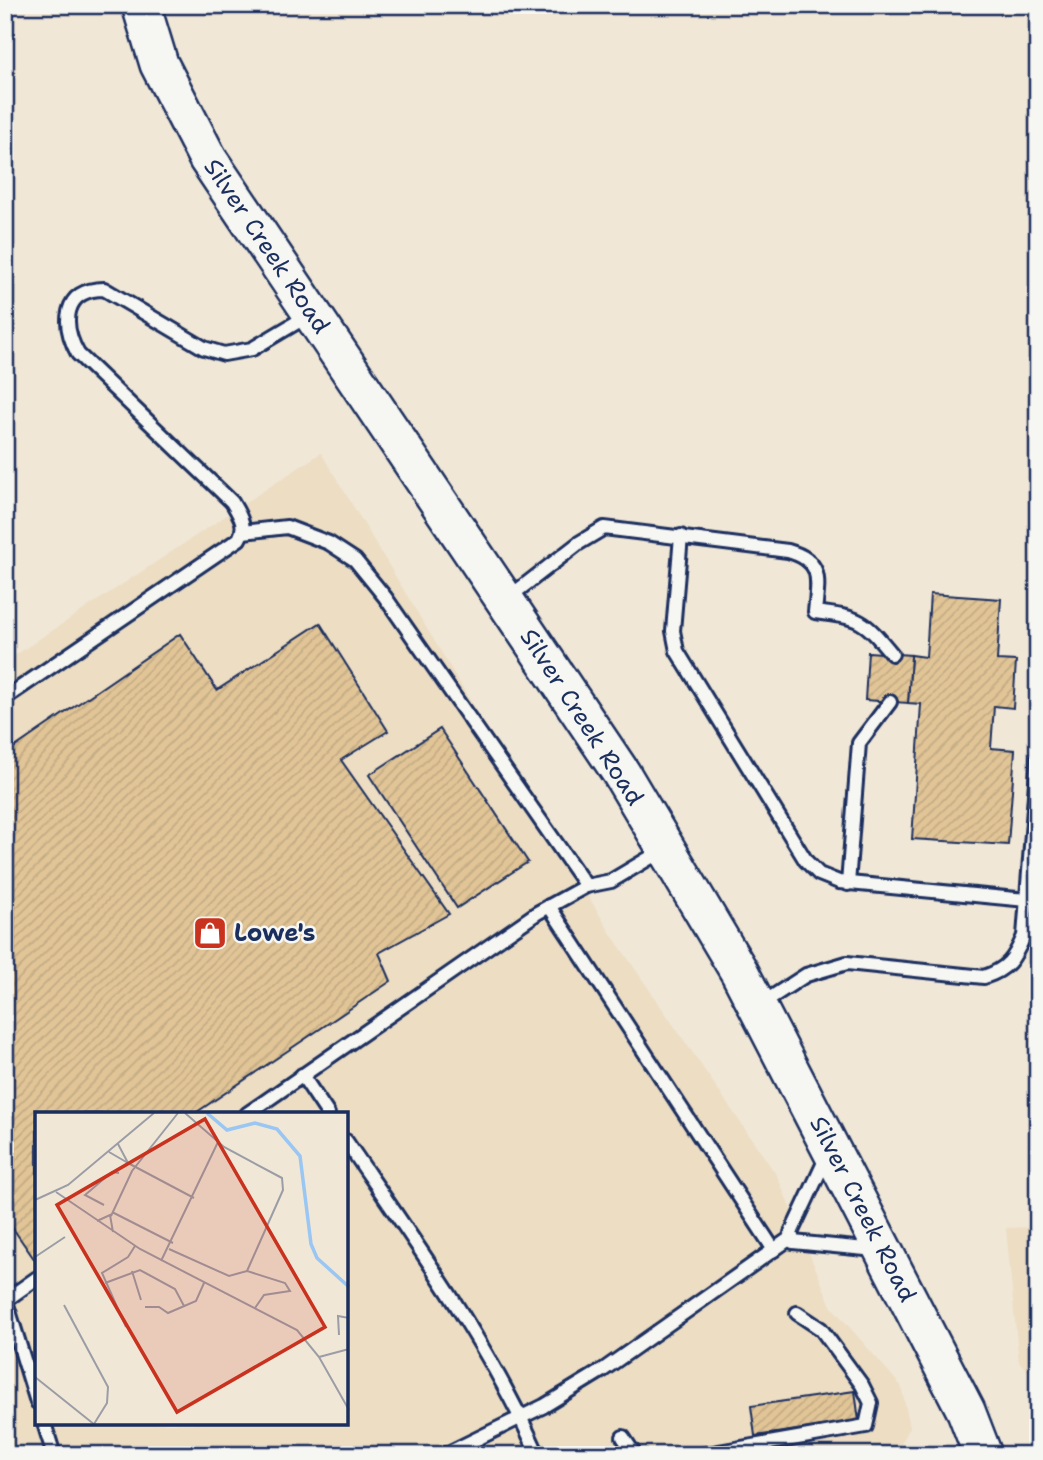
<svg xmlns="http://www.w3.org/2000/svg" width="1043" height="1460" viewBox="0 0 1043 1460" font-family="'Shantell Sans',sans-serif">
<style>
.built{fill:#ecddc3;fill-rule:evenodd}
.building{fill:url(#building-hatch);stroke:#1b2f5e;stroke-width:2}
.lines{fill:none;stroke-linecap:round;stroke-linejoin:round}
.service-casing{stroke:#1b2f5e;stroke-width:18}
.secondary-casing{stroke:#1b2f5e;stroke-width:42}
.service{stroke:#f6f6f2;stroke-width:12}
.secondary{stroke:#f6f6f2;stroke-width:37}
.labels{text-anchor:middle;stroke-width:5;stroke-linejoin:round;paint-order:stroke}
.street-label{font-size:24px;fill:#1b2f5e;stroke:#f6f6f2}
.poi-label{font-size:24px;font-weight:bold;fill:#1b2f5e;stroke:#f6f6f2;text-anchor:start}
.inset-river{fill:none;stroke:#9ac6f3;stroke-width:3.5}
.inset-road{fill:none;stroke:#9b9da6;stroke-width:2}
.view{fill:#c8321e;fill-opacity:0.15;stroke:#c8321e;stroke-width:3.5}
.inset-edge{fill:none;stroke:#1b2f5e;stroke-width:3.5}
</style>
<defs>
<pattern id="building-hatch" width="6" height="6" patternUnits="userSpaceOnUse" patternTransform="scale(1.75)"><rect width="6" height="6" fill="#e2c596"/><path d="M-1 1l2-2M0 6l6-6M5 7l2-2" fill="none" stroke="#c1aa84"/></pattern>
</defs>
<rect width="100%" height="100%" fill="#f0e7d6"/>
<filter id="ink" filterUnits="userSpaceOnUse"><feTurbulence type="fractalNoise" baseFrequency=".0143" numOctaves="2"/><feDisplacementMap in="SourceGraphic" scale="14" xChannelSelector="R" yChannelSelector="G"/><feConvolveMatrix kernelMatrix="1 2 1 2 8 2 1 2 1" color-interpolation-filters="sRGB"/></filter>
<g filter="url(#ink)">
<!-- built -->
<g class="built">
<path d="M321,453L611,934L777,1176L831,1306L901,1386L910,1427L895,1455H8L5,1443V662ZM37,1114H346V1423H37Z"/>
<path d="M1038,1227V1380L1019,1362L1006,1228Z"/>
</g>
<!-- building -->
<g class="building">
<path d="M930,594L1001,599L997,660L1016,661L1013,708L994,706L991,748L1015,750L1008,845L912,839L921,704L908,703L911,655L926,657Z"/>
<path d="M320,623L388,731L341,760L449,914L379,953L391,981L194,1114H37V1263L5,1217V754L180,634L217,690Z"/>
<path d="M868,652L911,655L908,703L865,700Z"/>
<path d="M440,729L528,862L457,908L369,775Z"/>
<path d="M855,1391L859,1421L755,1436L751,1406Z"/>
</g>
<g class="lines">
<!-- service casing -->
<g class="service-casing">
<g id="service">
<path d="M243,532L287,527L329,543L355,560L385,597L586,886"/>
<path d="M681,536L673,631L677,651L806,861L819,874L839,882L1027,900"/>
<path d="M508,598L579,543L604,528L788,551C824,561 818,581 815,612C861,618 863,619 892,654"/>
<path d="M5,698L239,539C247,525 240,516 232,502L78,354C62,325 62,289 104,289L204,348L224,354L252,349L309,315"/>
<path d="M848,884L859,743L890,702"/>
<path d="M549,906L774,1250"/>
<path d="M761,1004L806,975L847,963L984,977C1008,969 1014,959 1024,936L1038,756"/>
<path d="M302,1075L328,1114"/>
<path d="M247,1114L537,913L586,886L611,881L663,850"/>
<path d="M346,1141C415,1242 489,1344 538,1455"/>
<path d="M827,1156L791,1233L793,1242L876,1250"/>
<path d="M5,1298L37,1402"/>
<path d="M6,1300L37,1278"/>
<path d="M44,1423L54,1455"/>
<path d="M623,1437L635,1455"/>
<path d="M444,1455L544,1406L603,1370L792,1237"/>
<path d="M701,1455L866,1426L871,1403L862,1385L821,1329L797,1313"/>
</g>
</g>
<!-- secondary casing -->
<g class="secondary-casing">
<path id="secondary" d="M141,5L159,64L208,159L621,773L740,973L966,1411L983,1455"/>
</g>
<!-- service -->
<use href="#service" class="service"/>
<!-- secondary -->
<use href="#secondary" class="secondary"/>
</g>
</g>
<!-- icons -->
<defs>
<g id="shop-square" transform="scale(1.75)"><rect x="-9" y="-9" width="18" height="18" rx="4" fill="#c8321e" stroke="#f6f6f2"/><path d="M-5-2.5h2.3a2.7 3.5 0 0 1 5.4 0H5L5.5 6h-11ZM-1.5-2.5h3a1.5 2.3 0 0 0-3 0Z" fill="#fff"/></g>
</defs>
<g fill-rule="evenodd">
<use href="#shop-square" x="210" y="933"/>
</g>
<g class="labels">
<!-- street labels -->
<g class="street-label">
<text transform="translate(267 246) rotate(56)" y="8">Silver Creek Road</text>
<text transform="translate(582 717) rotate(57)" y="8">Silver Creek Road</text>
<text transform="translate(863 1209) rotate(63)" y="8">Silver Creek Road</text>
</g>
<!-- poi labels -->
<g class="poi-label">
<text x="234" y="941">Lowe's</text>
</g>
</g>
<!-- overview -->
<g transform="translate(35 1112)">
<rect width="313" height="313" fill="#f0e7d6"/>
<path class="inset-river" d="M172,1L192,18L220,11L242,17L265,44L276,132L282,146L314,175"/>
<path class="inset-road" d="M150,1L189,35L247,66L248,78L212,159L250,171L255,179L229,183L220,196M74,40L93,51L83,32M93,51L159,86M21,80L105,137L262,218L284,245L314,298M0,88L33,73L119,1M69,93L50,83L77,60L84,61M77,100L138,131M76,104L97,59L143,1M62,109L75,103L78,120M134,137L194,164L212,159M0,145L30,125M126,149L183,30M97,159L106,188M70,171L105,158L140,177L149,194M29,193L73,275L72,291L59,312M110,195H124L133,201L161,189L169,171M91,215L67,161L93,145L100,134M304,223L303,204L314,206M284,245L314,237M0,265L60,313"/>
<path class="view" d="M170,7L290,215L142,300L22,93Z"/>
<rect width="313" height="313" class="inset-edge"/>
</g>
<!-- margin -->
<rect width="1043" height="1460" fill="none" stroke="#f6f6f2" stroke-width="28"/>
<rect x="14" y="14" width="1015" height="1432" fill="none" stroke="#1b2f5e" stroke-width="2.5" filter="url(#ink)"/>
</svg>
